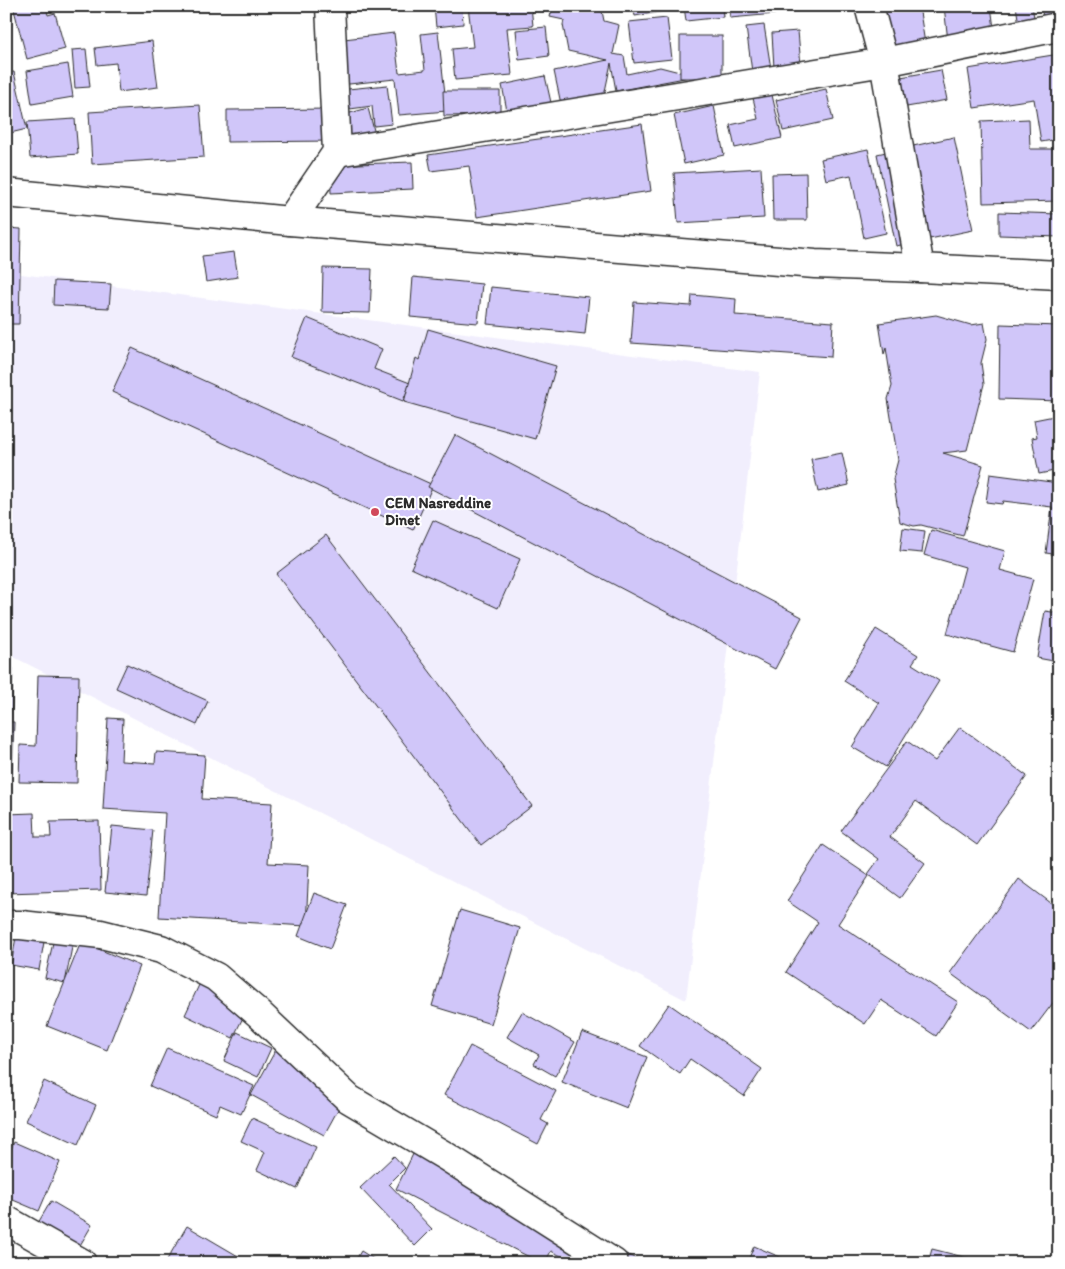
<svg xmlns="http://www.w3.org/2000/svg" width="1065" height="1269" viewBox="0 0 1065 1269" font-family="Itim,sans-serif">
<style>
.built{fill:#f1eefd}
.building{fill:#d0c6f9;stroke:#2b2b2b}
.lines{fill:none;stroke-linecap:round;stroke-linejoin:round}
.minor-casing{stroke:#2b2b2b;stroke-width:31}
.minor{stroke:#fff;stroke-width:28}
.poi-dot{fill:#d1495b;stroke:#fff;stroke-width:2}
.labels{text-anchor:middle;stroke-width:4;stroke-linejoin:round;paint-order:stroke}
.poi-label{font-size:15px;font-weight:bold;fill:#2b2b2b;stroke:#fff;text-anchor:start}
</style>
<rect width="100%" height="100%" fill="#fff"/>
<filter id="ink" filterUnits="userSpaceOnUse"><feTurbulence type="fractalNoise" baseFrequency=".02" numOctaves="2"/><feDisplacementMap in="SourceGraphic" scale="10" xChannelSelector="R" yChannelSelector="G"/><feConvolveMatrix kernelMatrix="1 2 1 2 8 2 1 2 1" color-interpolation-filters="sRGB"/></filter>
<g filter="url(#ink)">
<!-- built -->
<path class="built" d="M6,272L760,372L686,1000L6,653Z"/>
<!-- building -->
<g class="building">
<path d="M13,6H46L48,15L55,13L65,49L27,59Z"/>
<path d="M434,6H462L463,24L436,27Z"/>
<path d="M468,6H531L533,26L507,28L512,75L455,80L452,49L473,47Z"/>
<path d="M553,6H601L604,21L619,25L613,54L624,56L627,74L660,67L695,76L616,91L611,63L604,96L561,104L554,71L608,60L568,51L563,25L564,20L550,17Z"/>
<path d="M633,6H671V10L635,16Z"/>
<path d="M684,6H722L723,17L686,21Z"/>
<path d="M729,6H775V14L730,18Z"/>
<path d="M883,6H919L927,56L892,62Z"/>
<path d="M944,6H991L995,36L948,41Z"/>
<path d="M1016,6H1032L1036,28L1020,31Z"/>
<path d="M1041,6H1059V25L1045,28Z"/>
<path d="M667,18L672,59L634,63L629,22Z"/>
<path d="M764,25L771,69L752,72L746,27Z"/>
<path d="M546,27L549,56L519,60L516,30Z"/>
<path d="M798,31L801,66L774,68L772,33Z"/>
<path d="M438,32L447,111L399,115L395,79L340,85L336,40L394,33L399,73L425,70L421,34Z"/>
<rect x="680" y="36" width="42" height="42"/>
<path d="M152,41L158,87L119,92L116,63L97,65L95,48Z"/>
<path d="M86,49L90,87L75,88L72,50Z"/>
<path d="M1059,54V139L1041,142L1034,99L974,108L968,69Z"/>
<path d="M68,64L73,97L32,104L27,71Z"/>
<path d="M941,70L947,100L901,108L895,78Z"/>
<path d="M14,72L27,129L6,134V73Z"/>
<path d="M545,76L552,107L508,116L502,85Z"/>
<path d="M387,85L392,124L374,126L372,106L350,109L348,89Z"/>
<path d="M826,89L833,120L783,131L776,100Z"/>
<path d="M443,91H500V115L444,116Z"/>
<path d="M772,95L782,138L735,148L730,125L758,119L753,98Z"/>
<path d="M200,105L204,157L92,164L89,112Z"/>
<path d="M714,106L724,155L684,164L674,115Z"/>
<path d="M368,108L375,134L351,141L343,115Z"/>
<path d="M334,109V141L227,142V110Z"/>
<path d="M75,119L78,154L30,158L27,122Z"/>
<path d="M1029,119L1030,149H1059V201L983,203L981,121Z"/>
<path d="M642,124L651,191L477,217L469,166L431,171L428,155Z"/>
<path d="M954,137L973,230L896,246L877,154Z"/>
<path d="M868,149L886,233L864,238L851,175L826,180L821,159Z"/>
<path d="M412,162L413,189L331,193L330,165Z"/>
<path d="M761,168L764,218L678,223L674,173Z"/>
<path d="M806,173L807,220H773L772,174Z"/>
<path d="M999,212L1059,214V237L999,235Z"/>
<path d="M6,228L21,229L19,324H6Z"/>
<path d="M234,252L238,277L206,282L202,256Z"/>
<path d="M323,268L372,269L370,313L322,312Z"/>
<path d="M413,277L482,284L478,323L410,317Z"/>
<path d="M54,281L111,284L109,308L53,305Z"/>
<path d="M491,287L589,297L585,334L487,324Z"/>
<path d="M692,295L736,299L735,315L833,322L831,357L631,343L634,302L691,306Z"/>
<path d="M936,315L971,325L984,323L987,339L981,363L984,384L967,450L943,453L983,465L963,536L921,525L914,526L900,522L893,479L898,460L888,399L892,386L886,348L884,354L879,323Z"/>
<path d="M307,318L382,349L374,369L410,383L403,401L291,357Z"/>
<path d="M1000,324L1059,326V401L999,399Z"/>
<path d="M428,329L556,366L535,439L404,402L416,358L419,360Z"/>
<path d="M132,348L433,485L413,530L112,392Z"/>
<path d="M1059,415V470L1039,474L1032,438L1037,437L1034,420Z"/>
<path d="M455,435L802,617L775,669L428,487Z"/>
<path d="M842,453L849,485L818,492L811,459Z"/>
<path d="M990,474L1059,483V555L1046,553L1052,507L1003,501L1002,504L986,502Z"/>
<path d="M433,520L520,559L498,608L411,568Z"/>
<path d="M903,528L925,531L922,553L900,551Z"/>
<path d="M931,530L1005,551L1000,570L1033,579L1013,652L947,634L965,567L924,555Z"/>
<path d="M326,535L532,806L481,845L276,574Z"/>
<path d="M1056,563H1059V592H1055Z"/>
<path d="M1045,611L1059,613V662L1037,658Z"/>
<path d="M876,629L918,655L912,664L939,681L886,767L852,747L879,703L844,681Z"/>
<path d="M127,664L208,701L197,725L116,688Z"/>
<path d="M6,668H13L11,722H14L12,774H6Z"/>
<path d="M38,675L79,676L77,783L19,782L20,745L36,746Z"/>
<path d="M108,718L123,719L121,761L155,763L156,752L205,755L202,799L272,803L268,863L309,865L306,926L159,917L165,813L103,809Z"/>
<path d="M960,727L1027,776L977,845L916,801L890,837L925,863L900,898L868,874L879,859L841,831L907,741L935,761Z"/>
<path d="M34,813L35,837H51L50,822L99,821L101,890L6,893V814Z"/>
<path d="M112,826L153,830L146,896L105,892Z"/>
<path d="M823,845L869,876L838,924L958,1002L936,1036L881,1000L865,1024L786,972L818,922L787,901Z"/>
<path d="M1019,879L1059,909V995L1031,1032L950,973Z"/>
<path d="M314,893L347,905L330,949L298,936Z"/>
<path d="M460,910L520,928L491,1024L432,1006Z"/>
<path d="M16,937L44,942L39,970L11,965Z"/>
<path d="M54,938L73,942L65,983L45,978Z"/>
<path d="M81,942L140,966L107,1050L47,1026Z"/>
<path d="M206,970L255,993L233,1038L185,1015Z"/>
<path d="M669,1004L762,1069L744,1096L690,1059L680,1074L640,1046Z"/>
<path d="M522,1012L575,1042L555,1076L534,1064L539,1055L507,1037Z"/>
<path d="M237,1032L271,1048L258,1077L224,1061Z"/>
<path d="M582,1032L647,1057L627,1108L562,1082Z"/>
<path d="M279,1044L352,1084L324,1135L251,1095Z"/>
<path d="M470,1046L556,1091L541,1120L548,1124L538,1144L444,1095Z"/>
<path d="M167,1048L254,1086L241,1114L220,1105L216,1115L150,1086Z"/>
<path d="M44,1081L96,1105L78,1145L26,1121Z"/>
<path d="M252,1118L316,1147L297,1189L257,1170L265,1152L241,1141Z"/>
<path d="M14,1142L60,1162L39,1211L6,1197V1161Z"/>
<path d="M416,1148L644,1263H575L551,1251L545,1263H541L396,1189Z"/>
<path d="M394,1156L405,1168L389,1184L432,1229L415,1246L360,1188Z"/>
<path d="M51,1201L92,1225L79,1247L38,1223Z"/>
<path d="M187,1226L250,1263H165Z"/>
<path d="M754,1246L794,1263H747Z"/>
<path d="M932,1249L987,1263H928Z"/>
<path d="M361,1251L380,1263H354Z"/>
</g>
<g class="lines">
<!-- minor casing -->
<g class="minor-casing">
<g id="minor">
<path d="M869,6L884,62L920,268"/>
<path d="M337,152L884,62L1058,27"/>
<path d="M6,193L290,221L815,264L920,268L1059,275"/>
<path d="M290,221L337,152L330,6"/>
<path d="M6,925H21L101,934L161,949L216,977L258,1013L349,1099L447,1157L614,1263"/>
<path d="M6,1220L82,1263"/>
</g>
</g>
<!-- minor -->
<use href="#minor" class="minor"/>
</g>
</g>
<!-- markers -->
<circle class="poi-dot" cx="375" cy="512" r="5"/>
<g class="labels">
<!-- poi labels -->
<g class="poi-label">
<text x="385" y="508">CEM Nasreddine<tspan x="385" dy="17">Dinet</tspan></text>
</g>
</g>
<!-- margin -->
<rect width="1065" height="1269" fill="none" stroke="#fff" stroke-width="25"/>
<rect x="12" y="12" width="1040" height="1244" fill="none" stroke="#2b2b2b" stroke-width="2" filter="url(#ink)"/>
</svg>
